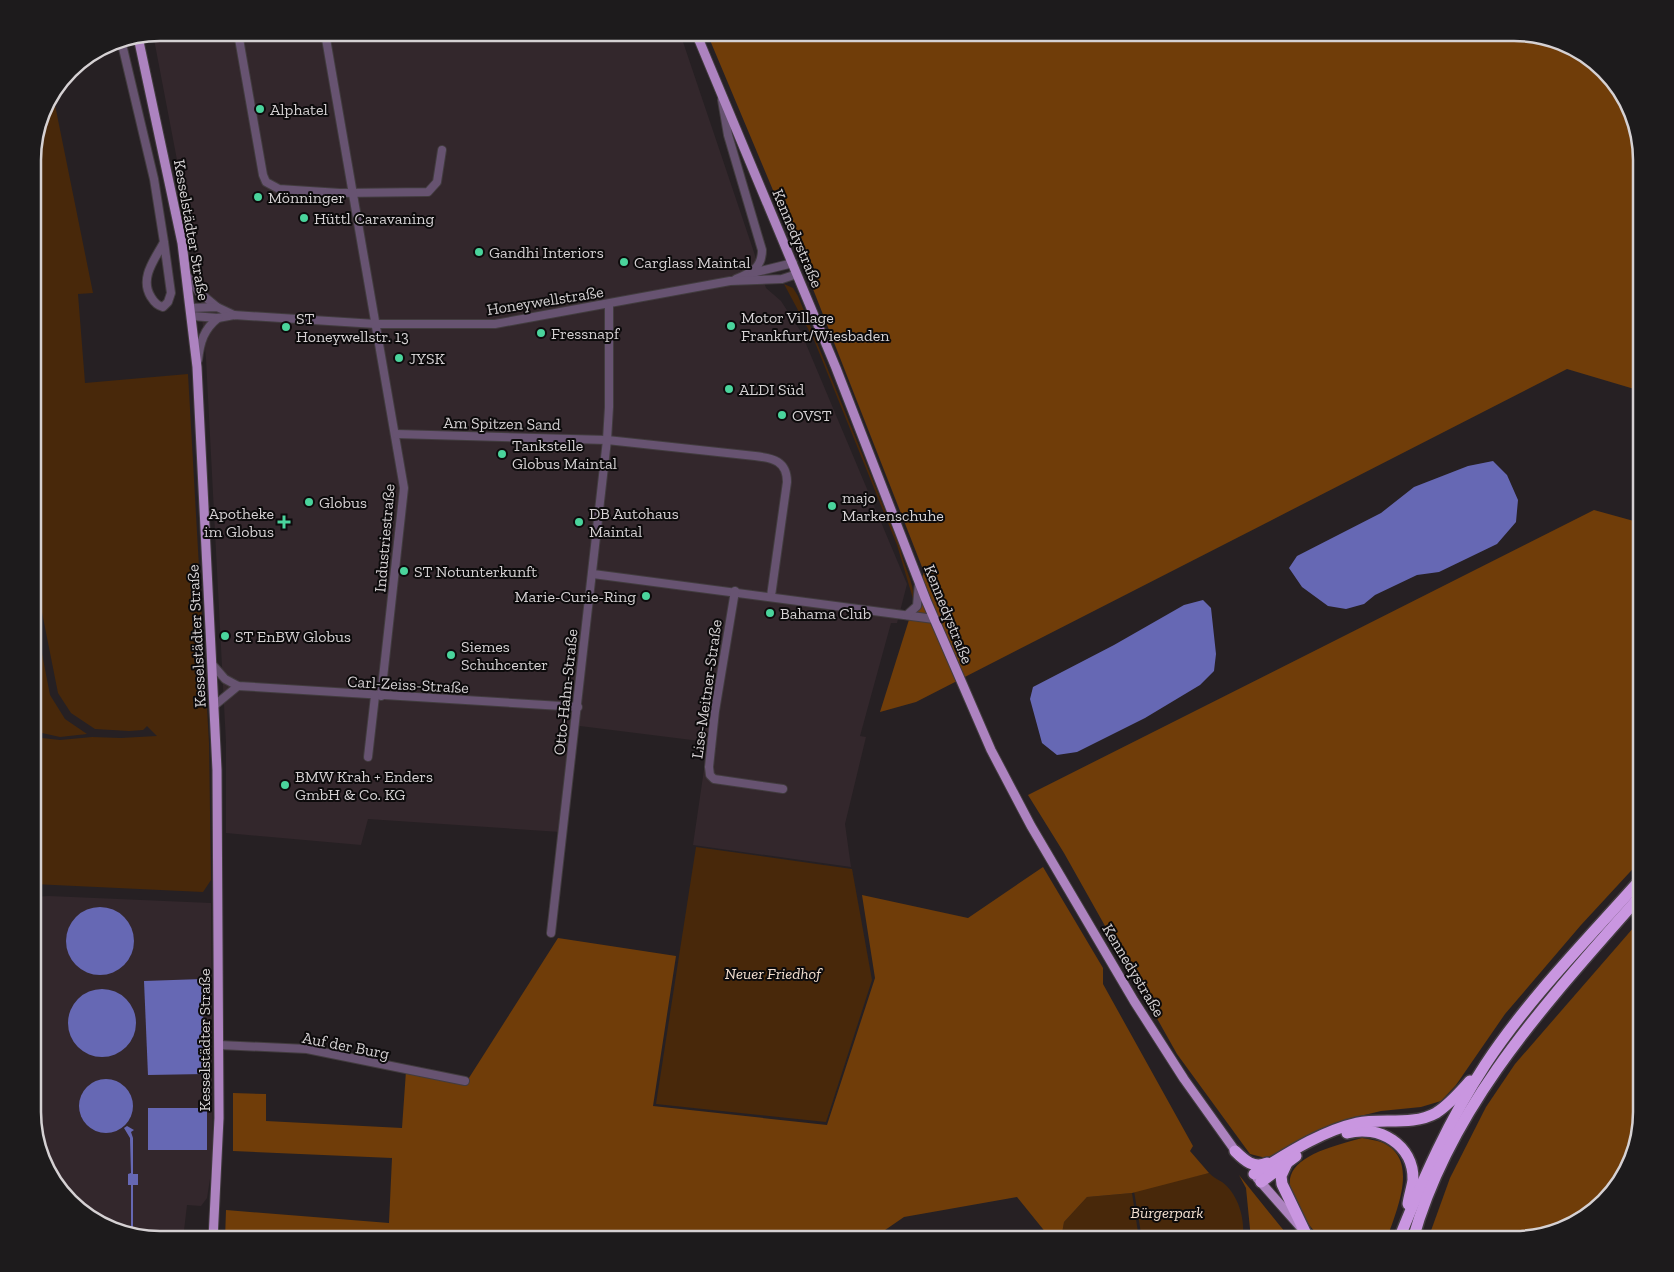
<svg xmlns="http://www.w3.org/2000/svg" width="1674" height="1272" viewBox="0 0 1674 1272" font-family="'Zilla Slab',serif">
<style>
.built{fill:#33272c}
.green{fill:#48280a}
.forest{fill:#703d09}
.water{fill:#6668b4}
.lines{fill:none;stroke-linecap:round;stroke-linejoin:round}
.minor-casing{stroke:#423c3f;stroke-width:10}
.major-casing{stroke:#423c3f;stroke-width:11}
.highway-casing{stroke:#423c3f;stroke-width:14}
.minor{stroke:#675371;stroke-width:8}
.major{stroke:#ad83c0;stroke-width:9}
.highway{stroke:#c996e0;stroke-width:11}
.poi-dot{fill:#4ad49c;stroke:#0d0b0c;stroke-width:2}
.labels{text-anchor:middle;stroke-width:4;stroke-linejoin:round;paint-order:stroke}
.poi-label{font-size:16px;fill:#d5d1d3;stroke:#0d0b0c;text-anchor:start}
.street-label{font-size:16px;fill:#d5d1d3;stroke:#0d0b0c}
.park-label{font-size:16px;font-style:italic;fill:#f3dfd0;stroke:#0d0b0c}
.rim{fill:none;stroke:#d5d1d3;stroke-width:2.5}
</style>
<rect width="100%" height="100%" fill="#262023"/>
<!-- built -->
<g class="built">
<path d="M160,33H680L766,288L781,301L801,332L907,584L897,623H891L860,736L866,737L845,824L851,867L693,845L708,742L572,725L560,832L368,819L361,845L226,833V743L206,359L197,265L153,34Z"/>
<path d="M49,896L211,903L213,1150L210,1179L207,1198L201,1206L187,1205L183,1239H160L119,1233L82,1213L46,1169L33,1120V897Z"/>
</g>
<!-- green -->
<g class="green">
<path d="M53,95L93,293L78,294L85,383L188,374L209,743L211,880L203,892L33,884V737L60,740L92,737L121,738L157,736L147,726L143,730L129,731L95,729L71,713L58,693L33,567V152L46,103Z"/>
<path d="M784,284L793,288L798,296L900,547C903,566 915,583 914,602L897,545L814,340Z"/>
<path d="M33,607L50,695L65,719L87,734L60,737L33,731Z"/>
<path d="M696,847L852,869L872,980L826,1122L656,1104Z"/>
<path d="M1209,1173C1213,1177 1217,1179 1222,1182C1239,1195 1245,1219 1243,1239H1142L1134,1191Z"/>
<path d="M1132,1193L1139,1239H1061L1064,1222L1087,1197Z"/>
</g>
<!-- forest -->
<g class="forest">
<path d="M707,33H1514L1555,39L1592,59L1628,103L1641,160V391L1567,369L916,702L880,712L924,572L793,238Z"/>
<path d="M1594,510L1641,523V860L1581,925L1505,1014L1456,1085L1441,1101L1421,1107L1381,1111L1356,1117L1266,1158L1250,1154L1177,1054L1064,853L1028,795Z"/>
<path d="M1043,867L1103,968V984L1193,1146L1190,1151L1209,1173L1132,1193L1087,1197L1064,1222L1061,1239H1051L1017,1197L904,1217L872,1239H225L226,1210L389,1223L392,1158L233,1151V1093L266,1094V1121L402,1128L406,1071L467,1081L558,938L676,956L653,1106L827,1125L875,978L862,895L968,918Z"/>
<path d="M1641,919V1112L1635,1153L1615,1190L1570,1226L1514,1239H1428L1450,1178L1486,1107L1515,1064Z"/>
<path d="M1362,1138C1368,1139 1375,1140 1381,1142C1421,1158 1396,1211 1387,1239H1321C1264,1174 1289,1157 1362,1138Z"/>
<path d="M1239,1175L1289,1237L1292,1239H1251L1246,1188Z"/>
</g>
<!-- water -->
<g class="water">
<path d="M1641,454V506L1634,502L1632,484Z"/>
<path d="M1493,461L1507,475L1518,500L1516,522L1497,544L1439,572L1417,575L1375,595L1364,604L1346,609L1328,606L1302,587L1289,568L1297,556L1381,513L1414,487L1468,466Z"/>
<path d="M1203,600L1211,608L1216,654L1214,671L1200,685L1145,718L1077,752L1057,755L1042,743L1030,699L1033,687L1114,645L1184,605Z"/>
<circle cx="100" cy="941" r="34"/>
<path d="M202,979L205,1074L148,1075L144,981Z"/>
<circle cx="102" cy="1023" r="34"/>
<circle cx="106" cy="1106" r="27"/>
<rect x="148" y="1108" width="59" height="42"/>
<path d="M127,1126L134,1130L131,1132L133,1138V1174H138V1185H133V1232L143,1233V1237L122,1233L131,1231V1185H128V1174L131,1173L130,1138L124,1128Z"/>
</g>
<g class="lines">
<!-- minor casing -->
<g class="minor-casing">
<g id="minor">
<path d="M238,33L263,175L266,182L279,189L340,193L428,192L437,182L442,150"/>
<path d="M325,33L404,488L381,696"/>
<path d="M121,40L154,179L164,242L171,293L168,302L163,307C158,306 154,302 151,297C139,278 155,259 164,242"/>
<path d="M722,100L728,135L762,250C762,268 751,273 736,279"/>
<path d="M752,273L793,263"/>
<path d="M187,276L199,292L217,307"/>
<path d="M191,308L217,307L234,315"/>
<path d="M192,316L218,318L234,315L376,324H495L730,281L782,279L797,274"/>
<path d="M198,360C200,342 204,329 218,318"/>
<path d="M396,434L607,440L755,456C773,458 787,461 787,482L771,596"/>
<path d="M593,574L934,619"/>
<path d="M735,591L715,711L709,767L710,775L714,779L783,789"/>
<path d="M907,615L917,606L919,583"/>
<path d="M212,664L225,679L238,686L578,707"/>
<path d="M215,705L238,686"/>
<path d="M368,757L375,696"/>
<path d="M551,933L607,440L609,407V304"/>
<path d="M219,1045L307,1049L465,1081"/>
</g>
</g>
<!-- major casing -->
<g class="major-casing">
<g id="major">
<path d="M696,33L836,368L926,600L991,750L1031,826L1134,1001L1184,1079L1239,1156"/>
<path d="M138,37L182,243L197,367L217,770L219,1118L213,1239"/>
<path d="M1257,1178L1311,1239"/>
</g>
</g>
<!-- highway casing -->
<g class="highway-casing">
<g id="highway">
<path d="M1347,1133C1379,1124 1414,1145 1413,1180C1412,1188 1409,1196 1408,1204"/>
<path d="M1235,1151C1245,1161 1254,1169 1267,1163"/>
<path d="M1287,1163L1281,1176L1282,1184L1306,1234"/>
<path d="M1254,1174C1285,1155 1321,1131 1357,1123C1382,1118 1413,1126 1436,1113C1449,1105 1460,1092 1470,1081"/>
<path d="M1261,1182L1296,1156"/>
<path d="M1399,1239C1423,1179 1449,1120 1485,1065C1529,998 1588,939 1641,879"/>
<path d="M1413,1239C1451,1103 1550,999 1641,895"/>
</g>
</g>
<!-- minor -->
<use href="#minor" class="minor"/>
<!-- major -->
<use href="#major" class="major"/>
<!-- highway -->
<use href="#highway" class="highway"/>
</g>
<!-- markers -->
<g class="poi-dot">
<circle cx="260" cy="109" r="5"/>
<circle cx="258" cy="197" r="5"/>
<circle cx="304" cy="218" r="5"/>
<circle cx="479" cy="252" r="5"/>
<circle cx="624" cy="262" r="5"/>
<circle cx="731" cy="326" r="5"/>
<circle cx="286" cy="327" r="5"/>
<circle cx="541" cy="333" r="5"/>
<circle cx="399" cy="358" r="5"/>
<circle cx="729" cy="389" r="5"/>
<circle cx="782" cy="415" r="5"/>
<circle cx="502" cy="454" r="5"/>
<circle cx="309" cy="502" r="5"/>
<circle cx="832" cy="506" r="5"/>
<path d="M281.5 514.5h5v5h5v5h-5v5h-5v-5h-5v-5h5z"/>
<circle cx="579" cy="522" r="5"/>
<circle cx="404" cy="571" r="5"/>
<circle cx="646" cy="596" r="5"/>
<circle cx="770" cy="613" r="5"/>
<circle cx="225" cy="636" r="5"/>
<circle cx="451" cy="655" r="5"/>
<circle cx="285" cy="785" r="5"/>
</g>
<g class="labels">
<!-- poi labels -->
<g class="poi-label">
<text x="270" y="115">Alphatel</text>
<text x="268" y="203">Mönninger</text>
<text x="314" y="224">Hüttl Caravaning</text>
<text x="489" y="258">Gandhi Interiors</text>
<text x="634" y="268">Carglass Maintal</text>
<text x="741" y="323">Motor Village<tspan x="741" dy="18">Frankfurt/Wiesbaden</tspan></text>
<text x="296" y="324">ST<tspan x="296" dy="18">Honeywellstr. 13</tspan></text>
<text x="551" y="339">Fressnapf</text>
<text x="409" y="364">JYSK</text>
<text x="739" y="395">ALDI Süd</text>
<text x="792" y="421">OVST</text>
<text x="512" y="451">Tankstelle<tspan x="512" dy="18">Globus Maintal</tspan></text>
<text x="842" y="503">majo<tspan x="842" dy="18">Markenschuhe</tspan></text>
<text x="319" y="508">Globus</text>
<text x="274" y="519" text-anchor="end">Apotheke<tspan x="274" dy="18">im Globus</tspan></text>
<text x="589" y="519">DB Autohaus<tspan x="589" dy="18">Maintal</tspan></text>
<text x="414" y="577">ST Notunterkunft</text>
<text x="636" y="602" text-anchor="end">Marie-Curie-Ring</text>
<text x="780" y="619">Bahama Club</text>
<text x="235" y="642">ST EnBW Globus</text>
<text x="461" y="652">Siemes<tspan x="461" dy="18">Schuhcenter</tspan></text>
<text x="295" y="782">BMW Krah + Enders<tspan x="295" dy="18">GmbH &amp; Co. KG</tspan></text>
</g>
<!-- street labels -->
<g class="street-label">
<text transform="translate(192 230) rotate(80)" y="6">Kesselstädter Straße</text>
<text transform="translate(798 238) rotate(67)" y="6">Kennedystraße</text>
<text transform="translate(545 300) rotate(-9)" y="6">Honeywellstraße</text>
<text transform="translate(502 423) rotate(1)" y="6">Am Spitzen Sand</text>
<text transform="translate(384 538) rotate(-85)" y="6">Industriestraße</text>
<text transform="translate(949 614) rotate(68)" y="6">Kennedystraße</text>
<text transform="translate(196 636) rotate(-93)" y="6">Kesselstädter Straße</text>
<text transform="translate(408 684) rotate(3)" y="6">Carl-Zeiss-Straße</text>
<text transform="translate(706 689) rotate(-82)" y="6">Lise-Meitner-Straße</text>
<text transform="translate(565 692) rotate(-84)" y="6">Otto-Hahn-Straße</text>
<text transform="translate(1134 970) rotate(59)" y="6">Kennedystraße</text>
<text transform="translate(204 1040) rotate(-90)" y="6">Kesselstädter Straße</text>
<text transform="translate(346 1045) rotate(11)" y="6">Auf der Burg</text>
</g>
<!-- park labels -->
<g class="park-label">
<text x="773" y="979">Neuer Friedhof</text>
<text x="1167" y="1218">Bürgerpark</text>
</g>
</g>
<!-- crop -->
<path d="M0 0H1674V1272H0ZM160 41H1514A119 119 0 0 1 1633 160V1112A119 119 0 0 1 1514 1231H160A119 119 0 0 1 41 1112V160A119 119 0 0 1 160 41Z" fill="#1d1b1c" fill-rule="evenodd"/>
<path class="rim" d="M160 41H1514A119 119 0 0 1 1633 160V1112A119 119 0 0 1 1514 1231H160A119 119 0 0 1 41 1112V160A119 119 0 0 1 160 41Z"/>
</svg>
